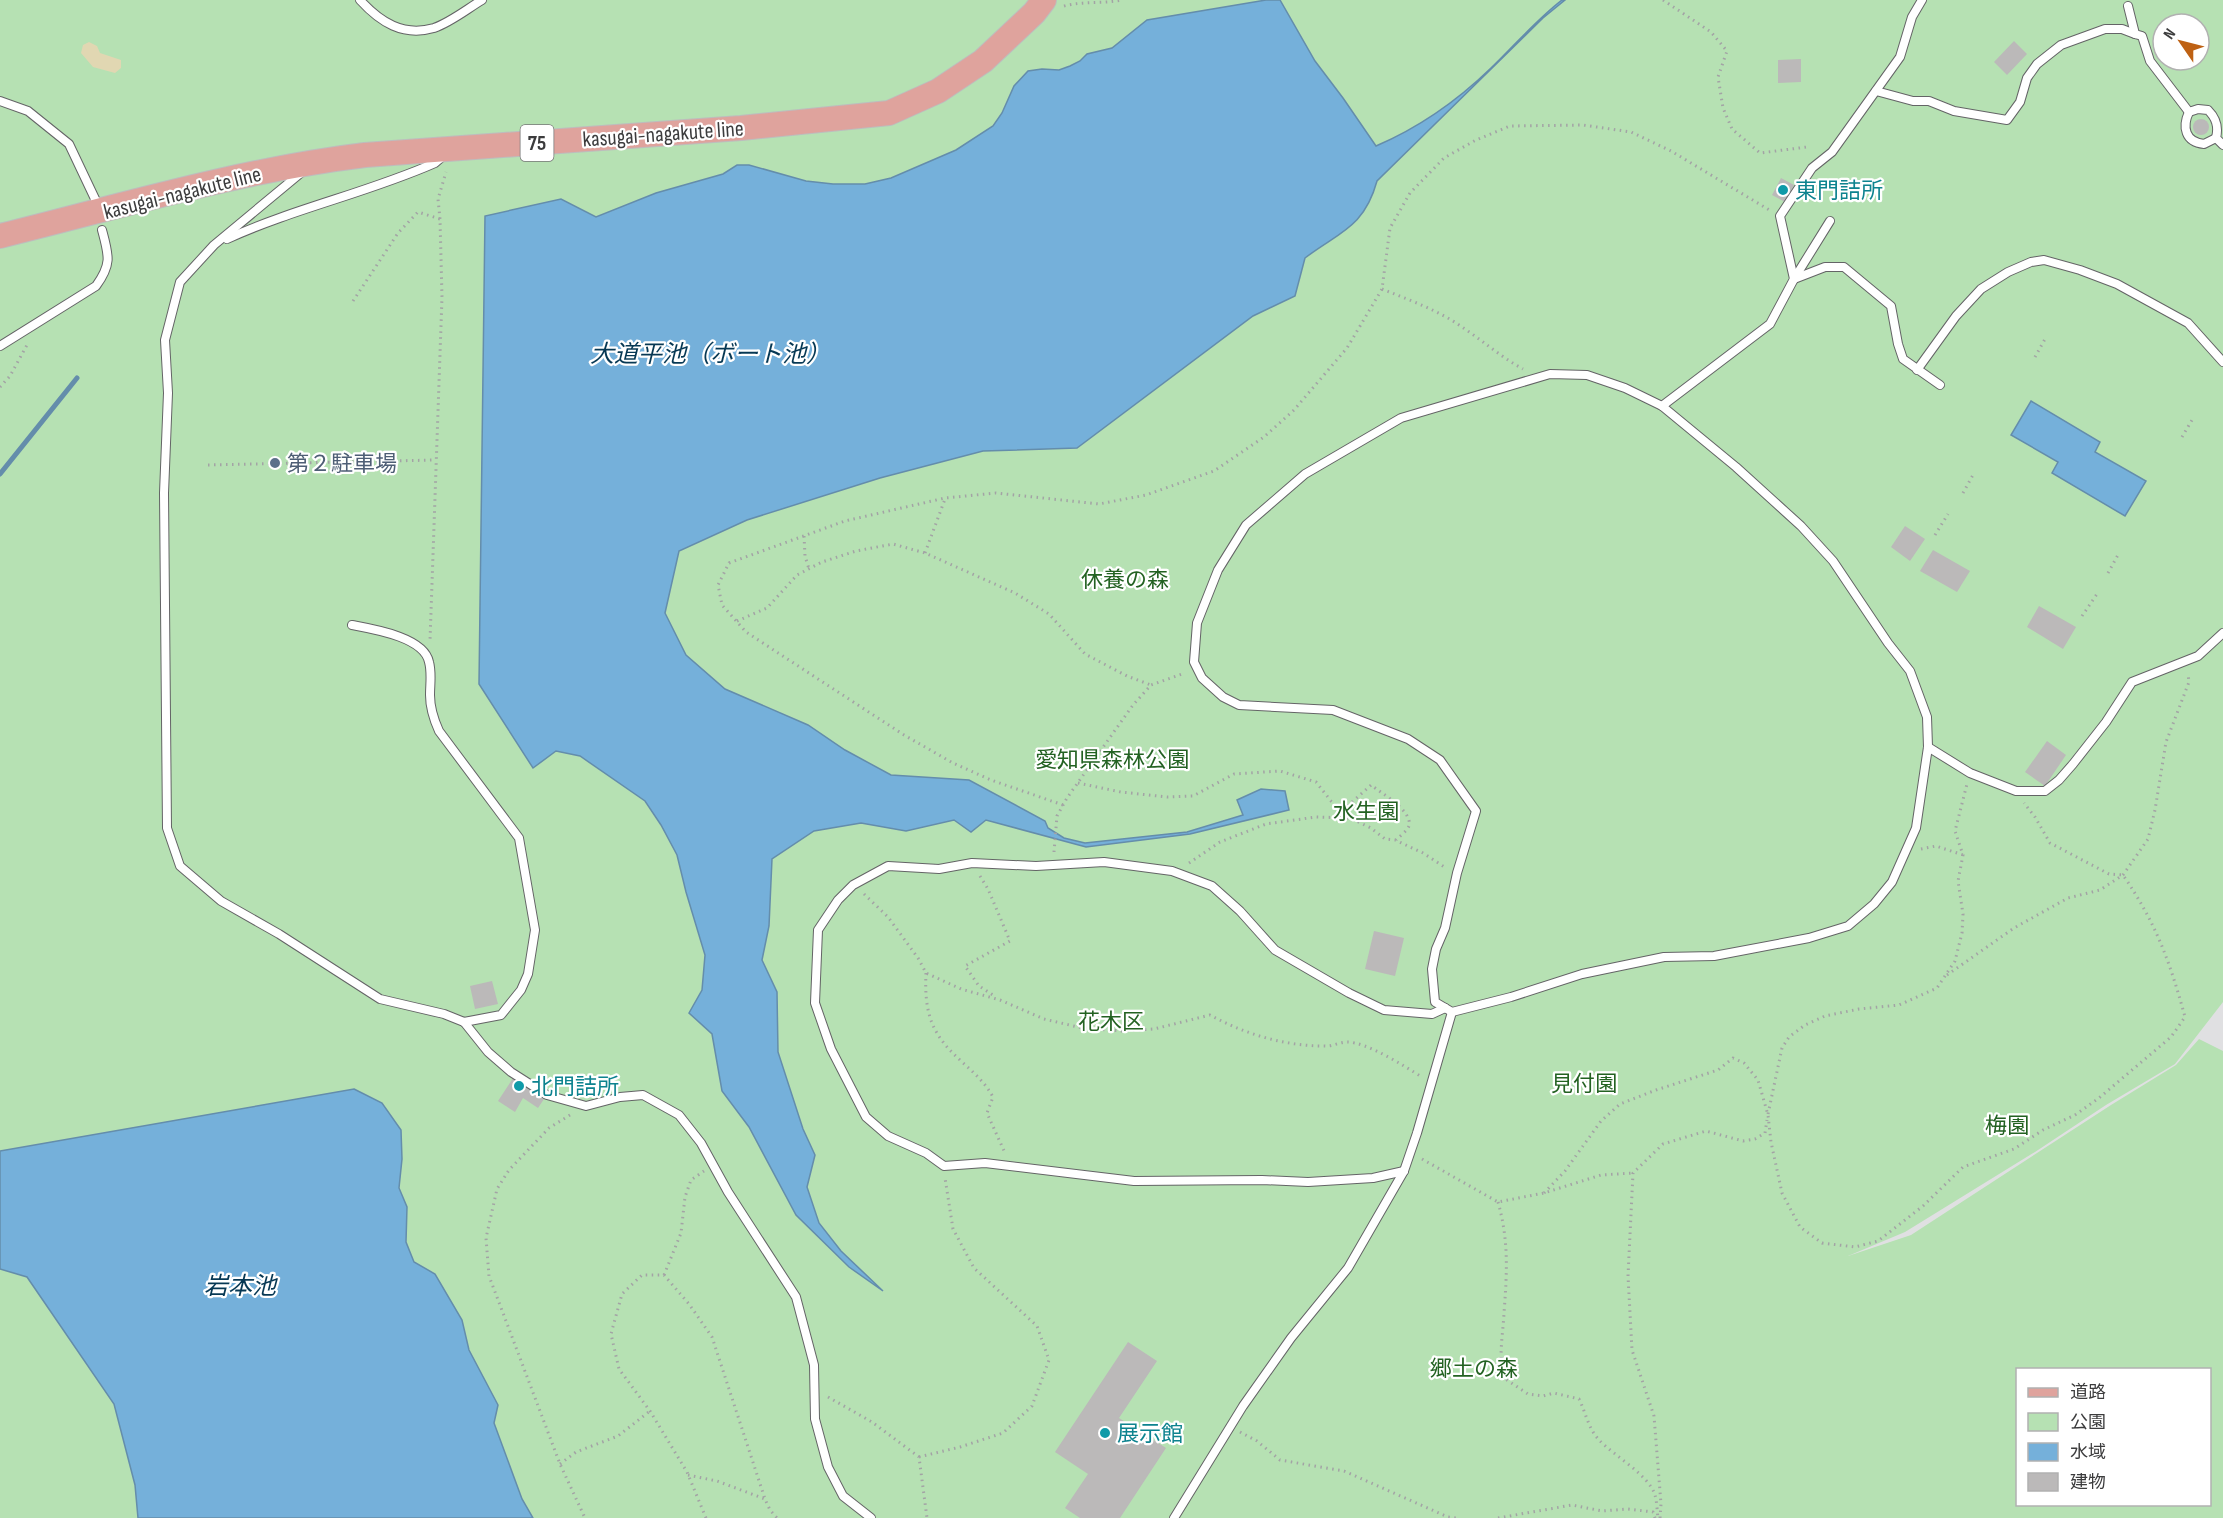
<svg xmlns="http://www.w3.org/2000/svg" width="2223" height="1518" viewBox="0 0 2223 1518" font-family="'Sofia Sans Condensed','Noto Sans JP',sans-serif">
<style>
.green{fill:#b6e1b3;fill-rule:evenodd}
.sand{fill:#e1d7b2}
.water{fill:#75b0da;stroke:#648dab;stroke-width:1.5}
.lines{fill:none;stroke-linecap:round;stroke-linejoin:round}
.stream{stroke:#648dab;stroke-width:5}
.building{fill:#bbb9b9}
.service-casing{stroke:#646466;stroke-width:10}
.primary-casing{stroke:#bdbdbd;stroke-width:26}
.path{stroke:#a3a3a5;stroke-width:3;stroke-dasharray:1.5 4.5;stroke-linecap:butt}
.service{stroke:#fff;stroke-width:8}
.primary{stroke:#dfa39d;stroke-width:24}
.culture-dot{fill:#0f9aa8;stroke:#fff;stroke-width:2}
.service-dot{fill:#5c6f8a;stroke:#fff;stroke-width:2}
.labels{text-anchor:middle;stroke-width:4.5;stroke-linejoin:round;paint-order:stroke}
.shield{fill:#fff;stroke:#767677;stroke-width:1.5}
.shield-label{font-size:21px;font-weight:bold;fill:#3c3c3d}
.street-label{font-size:22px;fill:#3c3c3d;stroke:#fff}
.culture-label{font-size:22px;fill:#0d838f;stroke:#fff;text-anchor:start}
.service-label{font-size:22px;fill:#4e5e75;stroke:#fff;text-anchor:start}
.park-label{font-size:22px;fill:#236222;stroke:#fff}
.water-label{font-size:24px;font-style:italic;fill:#063854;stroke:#fff}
</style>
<rect width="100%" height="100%" fill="#e0e0e2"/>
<!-- green -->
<path class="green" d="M0,0H2223V1002L2175,1064L2106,1105L2035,1152L1905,1232L1848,1256L1911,1235L2111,1105L2176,1065L2199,1039L2223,1051V1518H0ZM2163,24H2199V60H2163ZM2018,1370H2210V1504H2018Z"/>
<!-- sand -->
<path class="sand" d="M89,42L97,46L100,53L121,60V68L115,73L93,67L81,53L83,45Z"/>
<!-- water -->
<g class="water">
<path d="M1266,0H1280L1315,61L1343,98L1376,146C1418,128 1458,100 1491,68C1515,45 1536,20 1562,0H1565L1543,18L1377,181C1364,228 1339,232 1305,258L1295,296L1253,316L1077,448L983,451L880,478L747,520L679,551L665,613L686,655L725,689L808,725L845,750L891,775L969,780L1045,821L1048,828L1064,838L1085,843L1187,832L1243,815L1237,800L1261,789L1285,791L1289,810L1190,834L1086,847L986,820L971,832L954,820L906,831L861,823L814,831L772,859L769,926L762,960L777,992L778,1052L803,1129L815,1155L807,1187L819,1223L841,1251L883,1291L849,1267L796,1215L749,1127L722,1091L712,1034L689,1013L702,990L705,955L686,892L677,855L661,825L645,801L580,756L556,751L533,768L479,684L485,216L561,199L596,217L656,193L723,174L737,165H749L806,181L833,184H865L891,178L956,150L993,126L1002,113L1014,86L1028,71L1042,69L1059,70L1070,66L1080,61L1087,54L1112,48L1147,20Z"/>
<path d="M2031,401L2100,442L2095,452L2146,481L2125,516L2052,473L2058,462L2011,435Z"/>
<path d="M354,1089L382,1103L401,1130L402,1159L399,1188L407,1207L406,1242L414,1262L435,1274L462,1320L469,1350L498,1405L494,1423L522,1499L533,1518H138L135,1485L114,1404L27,1277L0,1269V1151Z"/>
</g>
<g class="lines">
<!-- stream -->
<path class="stream" d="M0,474L77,378"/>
</g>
<!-- building -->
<g class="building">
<path d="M2014,41L2027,54L2007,75L1994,62Z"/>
<path d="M1801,59V82L1778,83V60Z"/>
<circle cx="2201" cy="127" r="8"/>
<path d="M1781,178L1794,185L1785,202L1772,195Z"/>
<path d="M1905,526L1925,539L1910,561L1891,547Z"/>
<path d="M1933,550L1970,571L1957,592L1920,571Z"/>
<path d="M2039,606L2076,627L2063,649L2027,627Z"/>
<path d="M2047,741L2066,755L2045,786L2025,772Z"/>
<path d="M1374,931L1404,938L1395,976L1365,969Z"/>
<path d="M492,981L498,1004L475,1009L470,986Z"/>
<path d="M515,1075L546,1096L538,1108L523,1098L515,1112L498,1101Z"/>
<path d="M1128,1342L1157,1361L1119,1418L1166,1448L1120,1518H1080L1065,1508L1088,1474L1055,1452Z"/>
</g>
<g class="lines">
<!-- service casing -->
<g class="service-casing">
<g id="service">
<path d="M360,0C380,22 403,37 434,28C451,22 467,9 482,0"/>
<path d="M2128,6L2135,34L2142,36L2150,61L2189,112L2198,109L2208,110C2216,118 2219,126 2216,138L2223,145"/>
<path d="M1876,91L1913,101H1929L1954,111L2007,120L2020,102L2027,78L2037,64L2061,45L2105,29H2122L2135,34"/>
<path d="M0,101L28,111L69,144L96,201"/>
<path d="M2189,112C2182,127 2185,142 2204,144L2216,138"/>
<path d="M302,172L214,245L180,282L165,340L168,393L164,493L167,828L180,866L221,901L279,934L380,999L444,1014L464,1022L488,1052L511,1072L547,1095L586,1106L620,1097L643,1095L679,1115L701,1143L728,1192L796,1297L814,1365L815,1419L828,1467L843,1496L871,1518"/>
<path d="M227,239C295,208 367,193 435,163L442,157"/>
<path d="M1794,279L1825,267H1844L1891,306L1898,344L1903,359L1940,385"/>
<path d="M1794,279L1830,221"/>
<path d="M0,346L96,286C112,264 109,256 102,230"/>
<path d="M1917,370L1956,316L1981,289L2008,272L2031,262L2044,260L2080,270L2117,284L2188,323L2223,362"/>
<path d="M1550,374L1587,375L1625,388L1662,406L1736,467L1801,526L1833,561L1888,643L1910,671L1927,717L1928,747L1916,828L1892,882L1874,904L1848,926L1809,938L1714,956L1664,957L1582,974L1511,997L1452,1012L1435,1002L1432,969L1436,949L1445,928L1457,873L1476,811L1440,760L1408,739L1333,710L1239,705L1223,697L1202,678L1194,662L1197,623L1218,570L1246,525L1305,474L1401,418Z"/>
<path d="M1662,406L1770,324L1794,279L1780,216L1812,168L1832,152L1900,57L1912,17L1922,0"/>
<path d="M352,625C373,629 424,637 429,662C432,673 430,684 430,695C430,708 434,720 439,731L519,838L535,930L528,974L521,990L501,1015L464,1022"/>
<path d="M1928,747L1970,773L2016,791H2045L2059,780L2073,764L2106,722L2132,682L2198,656L2223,633"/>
<path d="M1404,1171L1373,1178L1308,1182L1262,1180L1134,1181L985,1163L944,1166L926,1153L888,1136L866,1117L831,1049L815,1003L818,930L838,900L853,885L888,866L939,869L972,863L1036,866L1104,862L1172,871L1212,886L1240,911L1275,950L1349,993L1384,1010L1432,1014L1445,1008"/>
<path d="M1174,1518L1243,1406L1291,1338L1348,1268L1404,1171L1417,1133L1452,1012"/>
</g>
</g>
<!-- primary casing -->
<g class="primary-casing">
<path id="primary" d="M0,236C121,206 241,170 365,155L741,128L889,113L938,91L983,61L1034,13L1044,0"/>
</g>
<!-- path -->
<g class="path">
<path d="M1663,0L1711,32L1727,51L1718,77L1723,108L1732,129L1760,153L1807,147"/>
<path d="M1064,6C1083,1 1102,4 1122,0"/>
<path d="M440,219L438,199L446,172"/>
<path d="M1382,289C1409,300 1438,310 1462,327C1483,341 1501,357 1523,369"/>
<path d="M353,301L398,233L418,212L440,219L442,297L430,641"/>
<path d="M2035,357L2045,339"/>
<path d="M0,387L10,376L28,343"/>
<path d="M2182,437L2192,420"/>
<path d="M208,465L435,460"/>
<path d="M1963,493L1974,473"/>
<path d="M1935,535L1948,514"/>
<path d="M804,536L805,556L809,569"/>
<path d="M925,553L945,499"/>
<path d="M2108,573L2119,553"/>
<path d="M2082,616L2097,594"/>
<path d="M737,621L767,608L797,575L822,562L856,551L893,544L925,553L1015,593L1049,614L1085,654L1127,676L1151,685"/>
<path d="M1078,783L1121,792L1167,797L1193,796L1234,774L1280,771L1316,782L1331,801L1349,817"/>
<path d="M1063,805L991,780L953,763L904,735L746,632L722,605L718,585L729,563L845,521L945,498L996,493L1099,504L1146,495L1214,471L1264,437L1294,410L1347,348L1382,289L1390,228L1410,193L1444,158L1476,140L1510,126L1583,125L1631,132L1671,151L1771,211"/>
<path d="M1343,810L1371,785C1381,793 1413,811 1409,826C1407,831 1400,836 1396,840"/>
<path d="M1921,849L1936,846L1963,855"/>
<path d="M1054,852L1057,816L1067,798L1133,705L1151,685L1185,673"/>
<path d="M1189,863L1220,842L1266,824L1316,817L1350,818L1371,828L1385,839L1395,840L1423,853L1446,868"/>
<path d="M980,876L988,889L1010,941L965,966L979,986L996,997"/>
<path d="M864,894L888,917L918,958L926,973L961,989L1000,1000L1044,1019L1082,1028L1122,1031L1154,1029L1210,1015C1245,1034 1284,1046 1324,1046C1332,1047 1339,1042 1347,1042C1367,1042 1404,1066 1422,1077"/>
<path d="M926,973C925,993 926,1015 937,1033C951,1058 979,1071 993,1097L987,1113L1005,1153"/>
<path d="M1947,975L2014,928L2068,898L2100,890L2123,875L2148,839L2155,810L2166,742L2189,682L2188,674"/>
<path d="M1768,1114L1782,1048L1789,1037L1805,1025L1825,1016L1859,1009L1899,1005L1937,988L1955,961L1962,933L1963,914L1958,881L1963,855L1955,831L1967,784"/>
<path d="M570,1115L549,1128L509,1170L497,1189L486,1238L489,1276L560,1464L585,1518"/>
<path d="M1422,1159L1498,1202L1544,1193L1601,1175L1633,1173"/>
<path d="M1544,1193L1565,1171L1601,1121L1620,1104L1656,1090L1718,1070L1733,1058L1744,1063L1758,1080L1768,1115L1771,1142L1782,1193L1800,1227L1822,1243L1855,1247L1878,1241L1923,1206L1963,1167L2014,1149L2043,1130L2075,1115L2099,1098L2171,1037L2185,1017C2170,962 2156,923 2123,875L2109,874L2050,843L2035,817L2024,803"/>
<path d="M1498,1202C1509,1241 1507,1273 1504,1313C1503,1335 1498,1357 1504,1378L1528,1394L1543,1396L1554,1393L1579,1399C1586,1413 1588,1428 1599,1440C1613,1455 1649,1475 1655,1495C1657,1502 1657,1511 1658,1518"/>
<path d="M664,1275L681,1233L685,1197L691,1180L704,1171"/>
<path d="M828,1397L872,1422L919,1457L927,1518"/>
<path d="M1240,1432L1257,1441L1280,1460L1344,1471L1448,1517L1456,1518"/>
<path d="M919,1457L960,1447L1003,1433L1032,1406L1049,1360L1037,1326L974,1268L953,1229L945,1178"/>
<path d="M560,1464L576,1452L618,1436L650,1411"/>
<path d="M688,1475L717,1481L765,1499"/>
<path d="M706,1518L687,1472L650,1411L619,1369L611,1334L622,1294L642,1275H664L689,1304L712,1337L765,1499L770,1510L777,1518"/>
<path d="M1498,1518L1572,1505L1602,1511L1628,1509L1653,1512L1655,1518"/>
<path d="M1660,1518L1661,1504L1654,1416L1632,1350L1628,1276L1633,1173L1663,1144L1706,1131L1743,1141L1755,1139L1765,1133L1767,1120"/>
</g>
<!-- service -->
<use href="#service" class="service"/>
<!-- primary -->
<use href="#primary" class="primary"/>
</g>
<!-- markers -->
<g class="culture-dot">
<circle cx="1783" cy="190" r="6"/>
<circle cx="519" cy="1086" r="6"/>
<circle cx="1105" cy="1433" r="6"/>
</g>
<circle class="service-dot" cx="275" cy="463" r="6"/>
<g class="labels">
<!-- shield labels -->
<rect class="shield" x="520.5" y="125" width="33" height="36" rx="4.5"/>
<g class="shield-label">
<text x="537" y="150">75</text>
</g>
<!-- street labels -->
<g class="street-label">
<text transform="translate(663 133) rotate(-4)" y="8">kasugai-nagakute line</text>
<text transform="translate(182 192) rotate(-14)" y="8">kasugai-nagakute line</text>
</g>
<!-- culture labels -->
<g class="culture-label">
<text x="1795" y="198">東門詰所</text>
<text x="531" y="1094">北門詰所</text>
<text x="1117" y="1441">展示館</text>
</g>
<!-- service labels -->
<g class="service-label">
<text x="287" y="471">第２駐車場</text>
</g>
<!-- park labels -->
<g class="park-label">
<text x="1125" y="587">休養の森</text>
<text x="1112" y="767">愛知県森林公園</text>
<text x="1366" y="819">水生園</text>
<text x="1111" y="1029">花木区</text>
<text x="1584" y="1091">見付園</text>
<text x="2007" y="1133">梅園</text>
<text x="1474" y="1376">郷土の森</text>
</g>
<!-- water labels -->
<g class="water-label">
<text x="710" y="362">大道平池（ボート池）</text>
<text x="240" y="1294">岩本池</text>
</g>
</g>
<!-- legend -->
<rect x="2016" y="1368" width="195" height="138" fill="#ffffff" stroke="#b1b1b1" stroke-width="1.5"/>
<rect x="2028" y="1388" width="30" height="9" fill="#dfa39d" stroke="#b1b1b1" stroke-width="1.5"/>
<text x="2070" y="1398" font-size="18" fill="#3c3c3d">道路</text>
<rect x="2028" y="1413" width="30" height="18" fill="#b6e1b3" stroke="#b1b1b1" stroke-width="1.5"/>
<text x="2070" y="1428" font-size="18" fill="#3c3c3d">公園</text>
<rect x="2028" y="1443" width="30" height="18" fill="#75b0da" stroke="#b1b1b1" stroke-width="1.5"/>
<text x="2070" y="1458" font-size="18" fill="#3c3c3d">水域</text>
<rect x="2028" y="1473" width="30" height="18" fill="#bbb9b9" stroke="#b1b1b1" stroke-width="1.5"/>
<text x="2070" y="1488" font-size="18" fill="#3c3c3d">建物</text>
<!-- north arrow -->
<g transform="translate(2181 42) rotate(305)"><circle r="28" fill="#ffffff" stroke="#b1b1b1" stroke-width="1.5"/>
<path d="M0-4.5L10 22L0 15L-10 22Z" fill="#be6113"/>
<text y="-9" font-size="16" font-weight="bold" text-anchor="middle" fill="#3c3c3d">N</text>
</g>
</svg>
